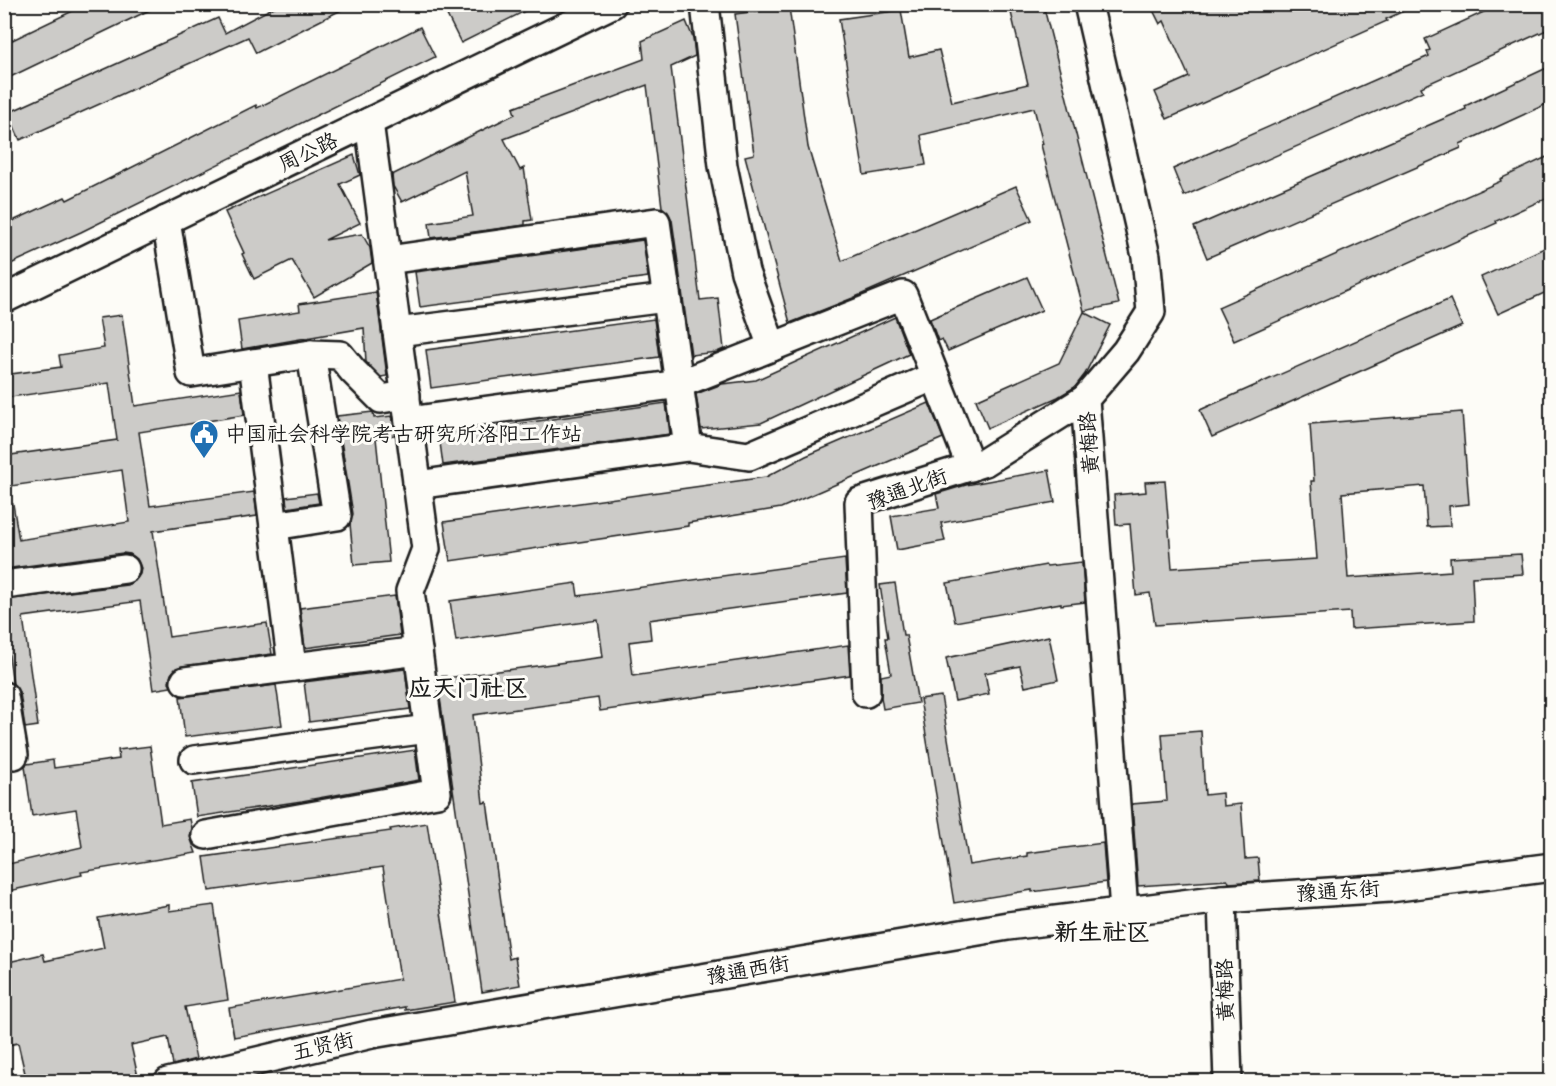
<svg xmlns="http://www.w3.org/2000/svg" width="1556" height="1086" viewBox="0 0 1556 1086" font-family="'Gochi Hand','LXGW WenKai TC',sans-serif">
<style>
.building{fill:#cccbc8;stroke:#1c1c1c;stroke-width:1.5}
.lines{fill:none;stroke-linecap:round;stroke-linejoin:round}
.minor-casing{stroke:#1c1c1c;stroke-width:32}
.minor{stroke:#fdfcf7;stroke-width:27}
.labels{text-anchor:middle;stroke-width:6;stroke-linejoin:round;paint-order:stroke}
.street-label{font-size:21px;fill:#1c1c1c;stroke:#fdfcf7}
.poi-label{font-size:21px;fill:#1c1c1c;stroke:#fdfcf7;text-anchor:start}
.quarter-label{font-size:24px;font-weight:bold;fill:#1c1c1c;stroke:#fdfcf7}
</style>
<rect width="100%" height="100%" fill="#fdfcf7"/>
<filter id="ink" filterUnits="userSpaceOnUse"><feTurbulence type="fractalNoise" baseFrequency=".0167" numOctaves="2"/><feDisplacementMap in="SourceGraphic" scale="12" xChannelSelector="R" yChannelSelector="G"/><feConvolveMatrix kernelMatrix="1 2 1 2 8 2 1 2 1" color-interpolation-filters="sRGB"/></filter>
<g filter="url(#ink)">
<!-- building -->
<g class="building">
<path d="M87,4H162L4,80V44Z"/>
<path d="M280,4H353L256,53L248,37L20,140L8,113L218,18L225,33Z"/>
<path d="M467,4H539L461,43L447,15Z"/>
<path d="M1009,4H1043L1119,304L1084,311L1041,145L1043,144L1034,108L921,135L926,165L864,175L839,19L901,10L909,57L939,50L952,102L1028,84Z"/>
<path d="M1150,4H1419L1386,19L1387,21L1167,119L1155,92L1189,77L1164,21L1160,24Z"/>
<path d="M1501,4H1551V28L1421,87L1423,91L1184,196L1173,169L1429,56L1427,51L1430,50L1425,39Z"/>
<path d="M789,7L808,147L842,261L1016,186L1032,220L853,298L790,323L745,156L754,154L735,14Z"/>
<path d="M686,21L693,38L695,56L671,67L700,300L718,298L724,349L717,352L691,355L672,220L668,212L662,207L647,85L504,139L520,170L524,168L532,220L525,221V225L431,238L429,223L473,216L465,171L402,202L393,186L392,175L515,114L513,108L644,59L642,41Z"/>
<path d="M420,27L435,57L81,232L4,267V225L65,197L67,200L256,105L257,108Z"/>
<path d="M1551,66V102L1460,144L1461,148L1207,258L1194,227L1466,109L1465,106Z"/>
<path d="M354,155L360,175L340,184L360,223L325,240L362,234L370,248L372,263L314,297L292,260L254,279L242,254L244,253L225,212Z"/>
<path d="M1551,155V196L1496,221L1497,223L1234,341L1218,307L1501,181L1500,179Z"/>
<path d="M643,240L648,277L420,307L415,272Z"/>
<path d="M1551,245V290L1498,314L1481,277Z"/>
<path d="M1027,277L1042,310L948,351L942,339L938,341L930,319Z"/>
<path d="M376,292L387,376L381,377L366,362L364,328L242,349L238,321L300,311L299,304Z"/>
<path d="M1450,299L1462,326L1212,437L1200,410Z"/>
<path d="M1084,312L1110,325L1085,374L1075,387L1058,397L988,428L976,400L1059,363Z"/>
<path d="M122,315L135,406L241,390L244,415L139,432L150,506L254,492L257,516L153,531L169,637L267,623L272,654L182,666L176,668L171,674L169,682L171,687L153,690L140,601L23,617L38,726L25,728L20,693L13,684L4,622V600L127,585L135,581L140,574L141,568L137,559L130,554L123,553L4,569V505L13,504L19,540L129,522L122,470L4,487V456L117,440L109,383L4,398V375L61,367L59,355L104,348L99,318Z"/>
<path d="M895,317L909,354L761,423L701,429L696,394L722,384L756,380Z"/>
<path d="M654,319L659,357L431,388L426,350Z"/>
<path d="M666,403L670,434L443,465L439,435Z"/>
<path d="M929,403L943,438L781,508L688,523V526L450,561L444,522L766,477L806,456Z"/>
<path d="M373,412L374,418L392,416L395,435L376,438L389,562L354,565L350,524L353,514L337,416Z"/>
<path d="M1462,412L1469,504L1449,506L1450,526L1427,527L1424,486L1342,493L1348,578L1451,571L1450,558L1521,554L1523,574L1472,577L1474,621L1351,629L1350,612L1155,625L1150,593L1136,595L1130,524L1116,525L1114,495L1146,492L1145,482L1165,481L1172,568L1317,559L1311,481H1314L1310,424Z"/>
<path d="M1049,470L1055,502L941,523L945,541L897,550L891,516L939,508L936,494L966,485Z"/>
<path d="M317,493L319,503L287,508L286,497Z"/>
<path d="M845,559L847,593L649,620L651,639L629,642L633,676L848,645L850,675L600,711L598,698L473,715L483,803L487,802L509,959L515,957L520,985L482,992L437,677L446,676V678L603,657L598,620L456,641L450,601L576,583L578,596Z"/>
<path d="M1082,562L1085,602L1061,605V603L955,622L947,583L1046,565L1047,566Z"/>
<path d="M895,583L903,635H906L918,703L883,709L881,697V676L891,674L885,638H888L880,585Z"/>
<path d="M395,596L400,635L305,648L300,608Z"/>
<path d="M1049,636L1058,680L1025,687L1020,666L985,673L989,694L955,701L946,658Z"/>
<path d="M405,669L410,709L309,722L304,682Z"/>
<path d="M276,685L282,725L185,737L180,697Z"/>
<path d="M941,696L969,865L1027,856V853L1103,843L1106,882L1032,892V890L954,903L920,699Z"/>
<path d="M1201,731L1205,795L1222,793L1223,806L1241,804L1245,859L1258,858L1260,881L1229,883L1228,880L1138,886L1132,804L1167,801L1162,734Z"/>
<path d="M150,746L161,824L190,819L192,828L190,837L196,853L81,872L82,875L4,892V865L82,847L76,809L32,816L25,766L27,764L53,760L54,768L119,759L118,750Z"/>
<path d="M415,750L419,780L302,801L197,817L192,783Z"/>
<path d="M427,823L455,1002L405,1010V1007L234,1037L229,1008L400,979L383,867L209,891L204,857L391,831L390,829Z"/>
<path d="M169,905V911L214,905L228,1000L185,1007L196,1059L173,1065L168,1037L131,1045L138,1077L117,1082H27L18,1043L4,1046V963L43,954L45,961L104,948L98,918Z"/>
</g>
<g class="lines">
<!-- minor casing -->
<g class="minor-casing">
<g id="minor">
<path d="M705,4L723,166L745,272L772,347"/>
<path d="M1088,4L1146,256L1151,312L1126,351L1085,399L1124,910"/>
<path d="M166,220L191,373L253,363L292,667"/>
<path d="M388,260L656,222L688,447L417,485"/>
<path d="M4,299L612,4"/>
<path d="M397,332L666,298"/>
<path d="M311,354L340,355L353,371L381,399L406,395"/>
<path d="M253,363L311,354L337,516L274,526"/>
<path d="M409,421L679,384L903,295L971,467"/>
<path d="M688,447L749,456L935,376"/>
<path d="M4,585L125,569"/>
<path d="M185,681L418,651"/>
<path d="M866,693L859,502L985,462L1085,399"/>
<path d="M4,696L14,755"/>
<path d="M194,760L428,729"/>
<path d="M206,835L437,793L410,591L426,549L369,122"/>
<path d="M1222,899L1228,1082"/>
<path d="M168,1082L372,1034L1008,926L1222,899L1390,888L1552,867"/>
</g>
</g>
<!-- minor -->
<use href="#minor" class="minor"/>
</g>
</g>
<!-- icons -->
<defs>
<g id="civic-pin" transform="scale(1.5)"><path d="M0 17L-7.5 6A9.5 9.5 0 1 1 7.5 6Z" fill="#1f6fb2" stroke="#fdfcf7"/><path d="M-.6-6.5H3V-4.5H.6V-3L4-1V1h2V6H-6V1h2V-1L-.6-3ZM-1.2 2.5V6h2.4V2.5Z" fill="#fff"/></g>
</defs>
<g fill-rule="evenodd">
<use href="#civic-pin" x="204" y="434"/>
</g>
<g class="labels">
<!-- street labels -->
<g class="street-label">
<text transform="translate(308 152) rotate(-26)" y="7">周公路</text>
<text transform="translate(1089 443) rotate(-94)" y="7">黄梅路</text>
<text transform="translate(907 489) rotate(-20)" y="7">豫通北街</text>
<text transform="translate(1338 891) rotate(-4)" y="7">豫通东街</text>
<text transform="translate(748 970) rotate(-10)" y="7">豫通西街</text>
<text transform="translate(1225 990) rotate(-92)" y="7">黄梅路</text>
<text transform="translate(323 1046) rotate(-13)" y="7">五贤街</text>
</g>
<!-- poi labels -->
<g class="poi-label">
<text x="225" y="441">中国社会科学院考古研究所洛阳工作站</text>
</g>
<!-- quarter labels -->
<g class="quarter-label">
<text x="468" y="696">应天门社区</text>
<text x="1102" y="940">新生社区</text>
</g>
</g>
<!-- margin -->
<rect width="1556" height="1086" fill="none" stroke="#fdfcf7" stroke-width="24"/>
<rect x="12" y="12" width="1532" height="1062" fill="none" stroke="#1c1c1c" stroke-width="2" filter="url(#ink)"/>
</svg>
